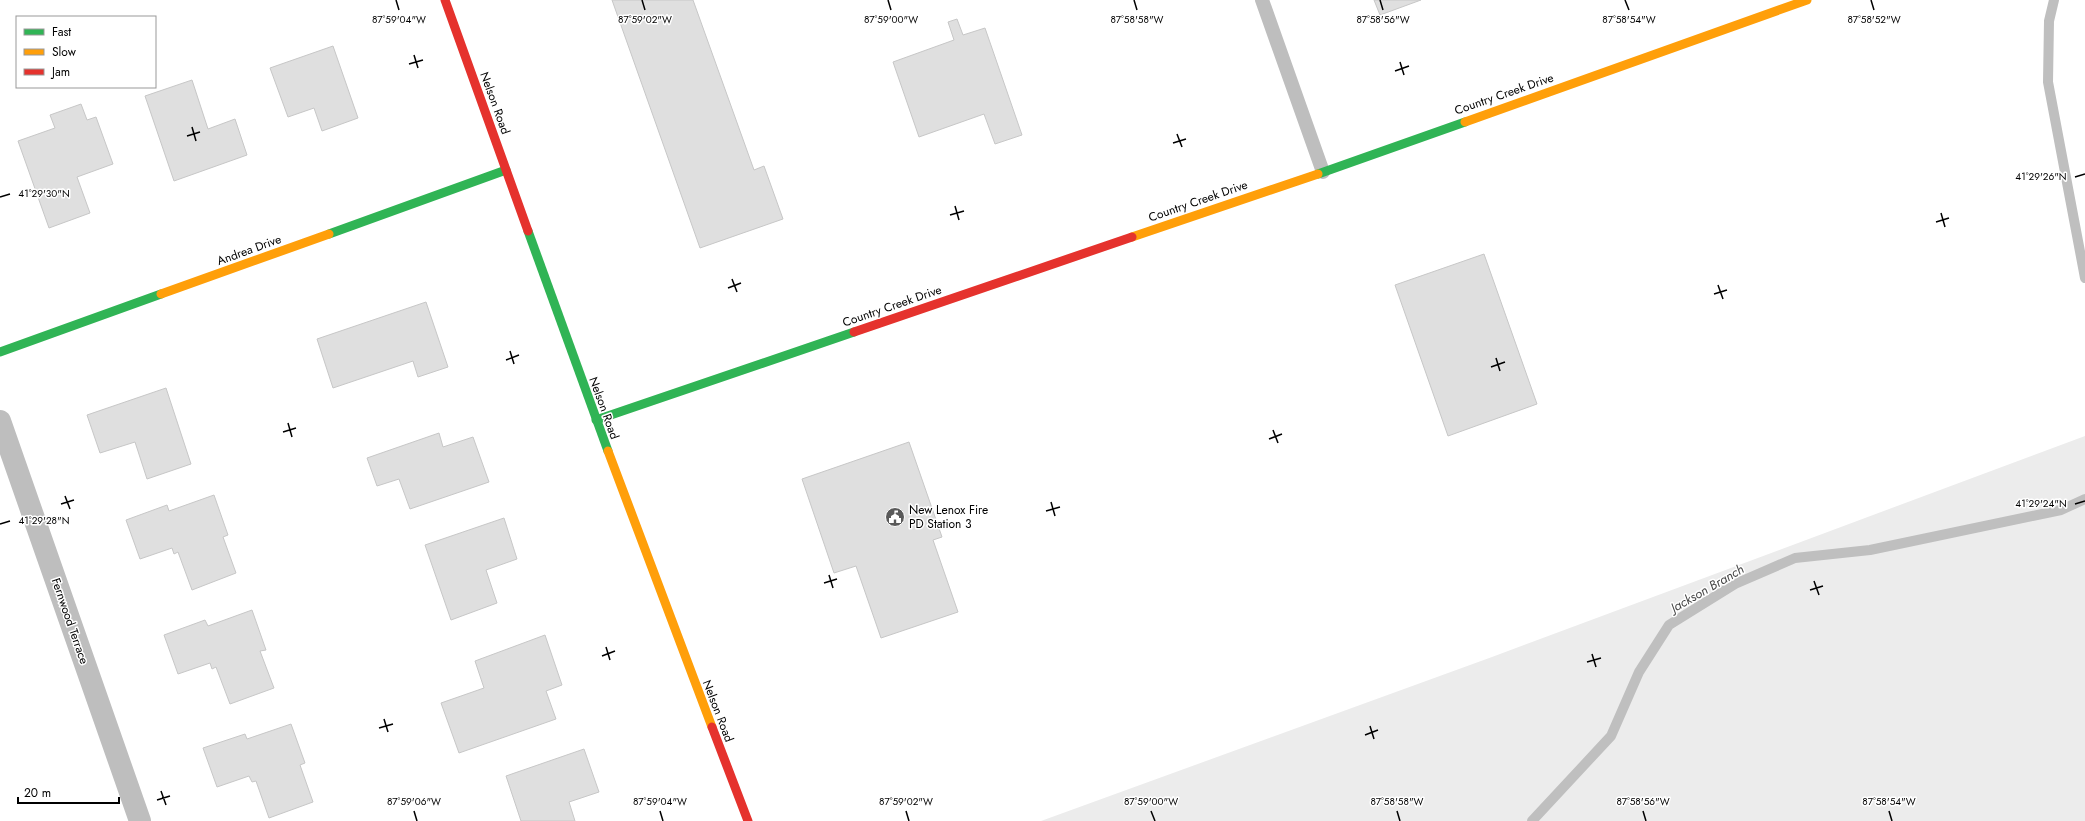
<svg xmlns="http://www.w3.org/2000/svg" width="2085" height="821" viewBox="0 0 2085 821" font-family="Jost,sans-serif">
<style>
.green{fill:#ececec}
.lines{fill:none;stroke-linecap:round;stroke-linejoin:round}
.stream{stroke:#bfbfbf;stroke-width:10}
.building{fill:#dfdfdf;stroke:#c7c7c7}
.lane{stroke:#bebebe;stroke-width:14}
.street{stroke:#bebebe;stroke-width:22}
.fast{stroke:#30b455;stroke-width:9}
.slow{stroke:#ff9f0a;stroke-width:9}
.jam{stroke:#e5322d;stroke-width:9}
.ticks{fill:none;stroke:#000;stroke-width:1.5}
.labels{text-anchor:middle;stroke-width:3;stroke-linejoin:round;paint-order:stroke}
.street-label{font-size:12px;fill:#000;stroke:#fff}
.poi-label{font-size:12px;fill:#000;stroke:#fff;text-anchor:start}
.water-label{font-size:13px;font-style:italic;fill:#444;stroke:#fff}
.ticks-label{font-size:10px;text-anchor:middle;fill:#000;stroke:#fff;stroke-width:3;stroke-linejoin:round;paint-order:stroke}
</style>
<rect width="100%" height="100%" fill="#fff"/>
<!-- green -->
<path class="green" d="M2085,436V821H1041L1492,657Z"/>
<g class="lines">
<!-- stream -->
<g class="stream">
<path d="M2054,0L2049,21L2048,82L2085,278"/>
<path d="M1532,821L1611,736L1639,672L1669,625L1735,584L1795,558L1870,550L2061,510L2085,499"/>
</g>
</g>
<!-- building -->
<g class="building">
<path d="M612,0H693L754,170L764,166L783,219L700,248Z"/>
<path d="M1374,0H1421L1380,15Z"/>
<path d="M957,19L963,35L985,28L1022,135L995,144L984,114L919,137L893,62L954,40L948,22Z"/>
<path d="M333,46L358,118L322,131L314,108L288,117L270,68Z"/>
<path d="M192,80L208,129L235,119L247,155L174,181L145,96Z"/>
<path d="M81,104L87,120L96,117L113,164L77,177L90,213L49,228L18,141L55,128L50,115Z"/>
<path d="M1484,254L1537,404L1448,436L1395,285Z"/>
<path d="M426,302L448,367L418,377L413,361L333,388L317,339Z"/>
<path d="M166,388L191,464L147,479L135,442L100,453L87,415Z"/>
<path d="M439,433L443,447L473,437L489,482L410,509L399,479L377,486L367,458Z"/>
<path d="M909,442L942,537L933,540L958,612L881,638L856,566L834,573L802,479Z"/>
<path d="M214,495L228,535L223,537L236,573L192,590L178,552L174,554L172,548L140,559L126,520L167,505L169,511Z"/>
<path d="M504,518L517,559L486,570L497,603L451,620L425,545Z"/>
<path d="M252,610L266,650L260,651L274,688L230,704L216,667L212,669L210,663L178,674L164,635L205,620L208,626Z"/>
<path d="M545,635L562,685L546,691L556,719L459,753L441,703L484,688L475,661Z"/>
<path d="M291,724L305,763L300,765L313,802L269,818L256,781L252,782L249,776L217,787L203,748L245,734L247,739Z"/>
<path d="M584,749L599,792L569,802L575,821H521L506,776Z"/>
</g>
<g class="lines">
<!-- lane -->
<path class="lane" d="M1262,0L1323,172"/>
<!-- street -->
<path class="street" d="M0,421L140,821"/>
<!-- fast -->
<g class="fast">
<path d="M1318,174L1465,122"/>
<path d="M528,231L608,451"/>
<path d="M329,234L506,170"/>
<path d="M0,352L161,294"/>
<path d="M596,420L854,332"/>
</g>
<!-- slow -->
<g class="slow">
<path d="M1465,122L1807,0"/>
<path d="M1132,237L1318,174"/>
<path d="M161,294L329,234"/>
<path d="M608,451L712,727"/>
</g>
<!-- jam -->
<g class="jam">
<path d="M445,0L528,231"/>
<path d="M854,332L1132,237"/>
<path d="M712,727L748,821"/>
</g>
</g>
<!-- ticks -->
<path class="ticks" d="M396,0L399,10M642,0L645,10M888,0L891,10M1134,0L1137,10M1380,0L1383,10M1625,0L1629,10M1871,0L1874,10M414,55L418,68M1400,62L1404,75M409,64L423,60M1395,71L1409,66M192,127L196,141M1177,134L1182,147M187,136L200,132M1173,143L1186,139M2075,177L2085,174M0,197L10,194M955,206L959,220M1941,213L1945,227M950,215L964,211M1936,222L1949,218M732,279L737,292M1718,285L1723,299M728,288L741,283M1714,294L1727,290M510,351L514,364M1496,358L1500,371M506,360L519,355M1491,367L1505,362M288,423L292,437M1273,430L1278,443M283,432L296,428M1269,439L1282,434M65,496L70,509M1051,502L1055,516M61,504L74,500M2075,504L2085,501M1046,511L1060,507M0,524L10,521M829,575L833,588M1814,581L1819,595M824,583L837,579M1810,590L1823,586M606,647L610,660M1592,654L1596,667M602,656L615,651M1587,662L1601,658M384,719L388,732M1370,726L1374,739M379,728L393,724M1365,735L1378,730M161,791L166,805M157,800L170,796M414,811L417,821M660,811L663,821M906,811L909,821M1151,811L1155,821M1397,811L1400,821M1643,811L1646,821M1889,811L1892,821"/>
<!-- icons -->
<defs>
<g id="civic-disc" transform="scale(1)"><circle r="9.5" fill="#595959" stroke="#fff"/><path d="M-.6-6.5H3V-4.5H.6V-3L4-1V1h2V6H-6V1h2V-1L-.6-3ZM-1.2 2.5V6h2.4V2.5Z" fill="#fff"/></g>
</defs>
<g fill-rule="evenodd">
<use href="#civic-disc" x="895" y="517"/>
</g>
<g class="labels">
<!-- street labels -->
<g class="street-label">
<text transform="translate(1504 94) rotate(-19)" y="4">Country Creek Drive</text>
<text transform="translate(495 103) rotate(70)" y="4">Nelson Road</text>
<text transform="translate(1198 201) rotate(-19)" y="4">Country Creek Drive</text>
<text transform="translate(249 250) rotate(-20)" y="4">Andrea Drive</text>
<text transform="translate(892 306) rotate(-19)" y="4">Country Creek Drive</text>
<text transform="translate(604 408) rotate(70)" y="4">Nelson Road</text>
<text transform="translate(70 621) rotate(71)" y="4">Fernwood Terrace</text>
<text transform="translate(718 711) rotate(69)" y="4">Nelson Road</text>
</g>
<!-- poi labels -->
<g class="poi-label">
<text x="909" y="514">New Lenox Fire<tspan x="909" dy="14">PD Station 3</tspan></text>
</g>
<!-- water labels -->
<g class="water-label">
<text transform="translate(1707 588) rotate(-30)" y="5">Jackson Branch</text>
</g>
</g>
<g class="ticks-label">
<text x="399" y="23">87°59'04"W</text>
<text x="645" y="23">87°59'02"W</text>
<text x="891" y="23">87°59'00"W</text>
<text x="1137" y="23">87°58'58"W</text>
<text x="1383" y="23">87°58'56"W</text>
<text x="1629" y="23">87°58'54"W</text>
<text x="1874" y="23">87°58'52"W</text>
<text x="2041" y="180">41°29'26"N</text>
<text x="44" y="197">41°29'30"N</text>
<text x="2041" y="507">41°29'24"N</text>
<text x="44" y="524">41°29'28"N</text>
<text x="414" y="805">87°59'06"W</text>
<text x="660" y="805">87°59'04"W</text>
<text x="906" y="805">87°59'02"W</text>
<text x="1151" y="805">87°59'00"W</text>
<text x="1397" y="805">87°58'58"W</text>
<text x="1643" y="805">87°58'56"W</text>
<text x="1889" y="805">87°58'54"W</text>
</g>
<!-- legend -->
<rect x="16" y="16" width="140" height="72" fill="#ffffff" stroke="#999999"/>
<rect x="24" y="29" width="20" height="6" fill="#30b455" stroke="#999999"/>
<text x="52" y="36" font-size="12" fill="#000000">Fast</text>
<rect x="24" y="49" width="20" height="6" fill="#ff9f0a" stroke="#999999"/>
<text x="52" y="56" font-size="12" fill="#000000">Slow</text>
<rect x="24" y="69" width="20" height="6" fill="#e5322d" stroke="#999999"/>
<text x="52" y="76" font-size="12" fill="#000000">Jam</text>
<!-- scale -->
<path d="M18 797v6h101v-6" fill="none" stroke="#000000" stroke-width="2"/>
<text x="24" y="797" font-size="12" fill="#000000" stroke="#ffffff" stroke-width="3" paint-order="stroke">20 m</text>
</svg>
